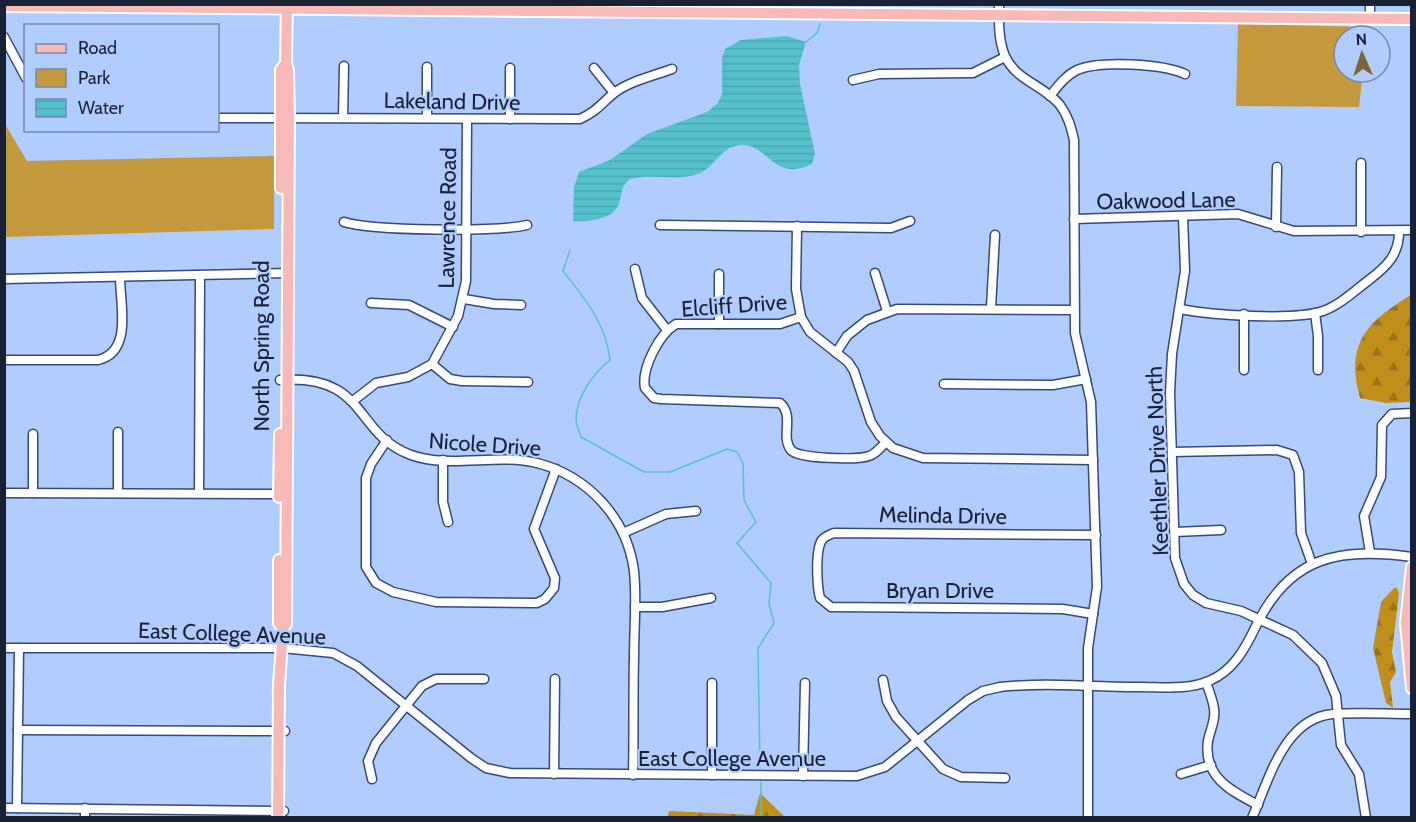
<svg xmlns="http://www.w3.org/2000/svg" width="1416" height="822" viewBox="0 0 1416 822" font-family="Cabin,sans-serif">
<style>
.green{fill:#c4983d}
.forest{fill:url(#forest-firs)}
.water{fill:url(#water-rules)}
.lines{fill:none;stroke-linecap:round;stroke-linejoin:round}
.stream{stroke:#55c2cb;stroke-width:1.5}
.minor-casing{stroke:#354b75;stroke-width:11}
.major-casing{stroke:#fff;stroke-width:14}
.minor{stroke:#fff;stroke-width:8}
.major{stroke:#f7bab8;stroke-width:10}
.labels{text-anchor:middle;stroke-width:4.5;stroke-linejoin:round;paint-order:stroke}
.street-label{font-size:22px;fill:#192235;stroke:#b1ccfe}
</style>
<defs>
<pattern id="forest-firs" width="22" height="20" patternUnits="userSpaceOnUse" patternTransform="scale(1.5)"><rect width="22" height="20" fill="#c08e1a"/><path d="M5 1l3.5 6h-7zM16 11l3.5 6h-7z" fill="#9b7418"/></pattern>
<pattern id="water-rules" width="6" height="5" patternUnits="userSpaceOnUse" patternTransform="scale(1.5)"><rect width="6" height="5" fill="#55c2cb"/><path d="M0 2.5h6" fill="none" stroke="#49a6af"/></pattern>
</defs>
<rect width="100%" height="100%" fill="#b1ccfe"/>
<!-- green -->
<g class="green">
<path d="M1238,24L1364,27V36H1344V72H1363L1359,107L1236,106Z"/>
<path d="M5,124L27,161L274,156V229L5,237Z"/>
</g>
<!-- forest -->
<g class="forest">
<path d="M1411,295V402L1386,403L1360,398C1345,344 1366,322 1411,295Z"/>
<path d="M1394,588H1397L1399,593L1392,652L1396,672L1390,682L1393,708L1386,703L1373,648L1381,602Z"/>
<path d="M760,793L785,817H668L669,811L754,815Z"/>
</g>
<!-- water -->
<path class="water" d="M787,36L806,42L799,65L800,84L815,154L812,164C773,183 768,143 741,145C721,146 716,166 700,173C679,182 652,173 630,179C619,187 623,197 617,208C609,220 586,222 573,221L574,187L579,172L610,160L647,134L707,112L717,104L722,95V58L725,49L741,40Z"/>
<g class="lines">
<!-- stream -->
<g class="stream">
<path d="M806,42L817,33L820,24"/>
<path d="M570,250L563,271C585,299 606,323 610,360C594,373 577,395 576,418C576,424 579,432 581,437L644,472H670L727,449L737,452L743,463L744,500L756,522L737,543L771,583L769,604L774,623L758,648L760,768"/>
<path d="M761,782V818"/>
</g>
<!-- minor casing -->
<g class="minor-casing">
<g id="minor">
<path d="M999,4C999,22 998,39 1005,56C1016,81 1044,85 1060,105C1068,116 1071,127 1074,140L1075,333L1091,402L1097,587L1088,648V818"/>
<path d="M1370,18V4"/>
<path d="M4,37L26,78"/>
<path d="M594,68L614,93"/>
<path d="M853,80L879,74L973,73L1005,57"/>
<path d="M1050,96C1058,86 1065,76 1077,70C1100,60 1163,64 1185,74"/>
<path d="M218,118L580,119C597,111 601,104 614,93C630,81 653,76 672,69"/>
<path d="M343,118L344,66"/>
<path d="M427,118V67"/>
<path d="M510,119V68"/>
<path d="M1183,217L1185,271L1172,354L1170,393L1175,558L1184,584L1193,595L1206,603L1241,611L1293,635L1322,663L1336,696L1341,745L1359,774L1366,818"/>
<path d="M1074,219L1238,214L1294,231L1412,230"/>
<path d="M344,222C372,231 498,232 527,225"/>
<path d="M660,225L891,228L910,221"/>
<path d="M797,226L796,289L801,317L810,332L848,362L854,371L871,422L880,436L893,448L923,458L1093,460"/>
<path d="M1276,227L1277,167"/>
<path d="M1361,232V163"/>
<path d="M635,269L642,298L667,330"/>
<path d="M875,273L887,311"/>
<path d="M719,274V324"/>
<path d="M4,279L288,273"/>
<path d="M464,299L494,304L521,305"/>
<path d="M371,303L409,305L453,327"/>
<path d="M991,308L995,235"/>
<path d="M1180,309C1211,315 1294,321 1323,311C1340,305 1354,291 1369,280C1386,267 1399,255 1399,232"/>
<path d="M1315,313L1318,336V370"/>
<path d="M801,317L780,324H676C659,334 641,369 645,388L654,398L661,399L780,403C795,416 780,436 791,450C798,459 857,460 869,456C876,454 881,447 886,442"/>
<path d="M836,353L847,336L867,320L897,309L1074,310"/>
<path d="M4,360H98C133,352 120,304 120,277"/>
<path d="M432,364L450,379L462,381L528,382"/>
<path d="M1244,370V314"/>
<path d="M280,380C369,374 353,434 411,455C451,469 496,453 537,463C588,476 627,518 634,571C637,599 634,628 634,657C633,696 634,735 633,775"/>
<path d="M944,384L1053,385L1086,379"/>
<path d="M353,401L376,383L408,377L432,364L458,316L466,281L467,119"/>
<path d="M387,440L371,464L366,478V567L376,583L393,592L436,602L537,603L545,599L554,588L555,578L534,529L556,469"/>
<path d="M1172,452L1277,450L1293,455L1299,472L1301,533L1312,564"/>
<path d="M443,460V502L448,522"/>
<path d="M4,493L283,494"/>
<path d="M33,493V434"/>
<path d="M118,493V432"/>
<path d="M199,493L200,276"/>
<path d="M1175,532L1221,530"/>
<path d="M623,533L666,514L696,511"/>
<path d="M1370,552L1364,516L1381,477L1382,425L1392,414L1412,413"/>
<path d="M635,607H662L711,598"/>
<path d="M1093,614L1063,609L831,607L820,598C817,586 815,550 822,540C825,536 829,535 834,533L1096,535"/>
<path d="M4,648H282L333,653L357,666L471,758L486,768L510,773L857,776L885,767L968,700L983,691L1000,687C1046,682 1095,687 1141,687C1164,687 1188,690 1209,681C1233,671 1245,649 1256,626C1290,556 1339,547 1412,557"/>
<path d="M883,680L887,701L896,717L943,769L961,777L1005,778"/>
<path d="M1206,682C1209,691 1213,700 1214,709C1216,720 1210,730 1208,741C1203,777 1231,791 1258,805"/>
<path d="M18,730L285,731"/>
<path d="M554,774L555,679"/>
<path d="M1181,774L1211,765"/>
<path d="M712,775V683"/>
<path d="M803,776L805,683"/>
<path d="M372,779L368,761L376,743L422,686L436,679H484"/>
<path d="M4,808L284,811"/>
<path d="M17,808L19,648"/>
<path d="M85,818V808"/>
<path d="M1252,818C1269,780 1284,718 1333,714C1359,712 1385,714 1412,714"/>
</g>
</g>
<!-- major casing -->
<g class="major-casing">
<g id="major">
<path d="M4,6L1412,19"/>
<path d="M281,188V70L286,63"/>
<path d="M279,497L280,434"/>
<path d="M279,560V623L283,629"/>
<path d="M1412,567L1406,623L1412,688"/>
<path d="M278,818L279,685L283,629L286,624L289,117L288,70L286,63L287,4"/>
</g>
</g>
<!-- minor -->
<use href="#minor" class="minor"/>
<!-- major -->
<use href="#major" class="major"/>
</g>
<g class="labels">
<!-- street labels -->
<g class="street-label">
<text transform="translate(452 101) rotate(1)" y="8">Lakeland Drive</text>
<text transform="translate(1166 200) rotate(-1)" y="8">Oakwood Lane</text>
<text transform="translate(447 218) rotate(-89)" y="8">Lawrence Road</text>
<text transform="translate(734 305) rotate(-4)" y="8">Elcliff Drive</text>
<text transform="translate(261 346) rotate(-90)" y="8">North Spring Road</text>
<text transform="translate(485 444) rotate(4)" y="8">Nicole Drive</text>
<text transform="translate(1157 461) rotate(-92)" y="8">Keethler Drive North</text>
<text transform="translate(943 515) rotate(1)" y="8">Melinda Drive</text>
<text x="940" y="598">Bryan Drive</text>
<text transform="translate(232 633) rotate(2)" y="8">East College Avenue</text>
<text x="732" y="766">East College Avenue</text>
</g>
</g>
<!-- border -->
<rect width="1416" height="822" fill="none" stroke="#192235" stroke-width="12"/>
<!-- legend -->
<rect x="24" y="24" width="195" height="108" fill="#b1ccfe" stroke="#7488ae" stroke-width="1.5"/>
<rect x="36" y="44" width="30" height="9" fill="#f7bab8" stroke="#7488ae" stroke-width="1.5"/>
<text x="78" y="54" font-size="18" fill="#192235">Road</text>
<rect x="36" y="69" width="30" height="18" fill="#c4983d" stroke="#7488ae" stroke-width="1.5"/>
<text x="78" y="84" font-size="18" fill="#192235">Park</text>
<rect x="36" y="99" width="30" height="18" fill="url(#water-rules)" stroke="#7488ae" stroke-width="1.5"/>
<text x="78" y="114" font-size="18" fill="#192235">Water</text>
<!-- north arrow -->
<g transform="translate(1362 54) rotate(357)"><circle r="28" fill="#b1ccfe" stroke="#7488ae" stroke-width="1.5"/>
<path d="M0-4.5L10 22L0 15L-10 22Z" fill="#7d6435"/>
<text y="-9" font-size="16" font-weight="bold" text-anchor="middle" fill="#192235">N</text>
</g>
</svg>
